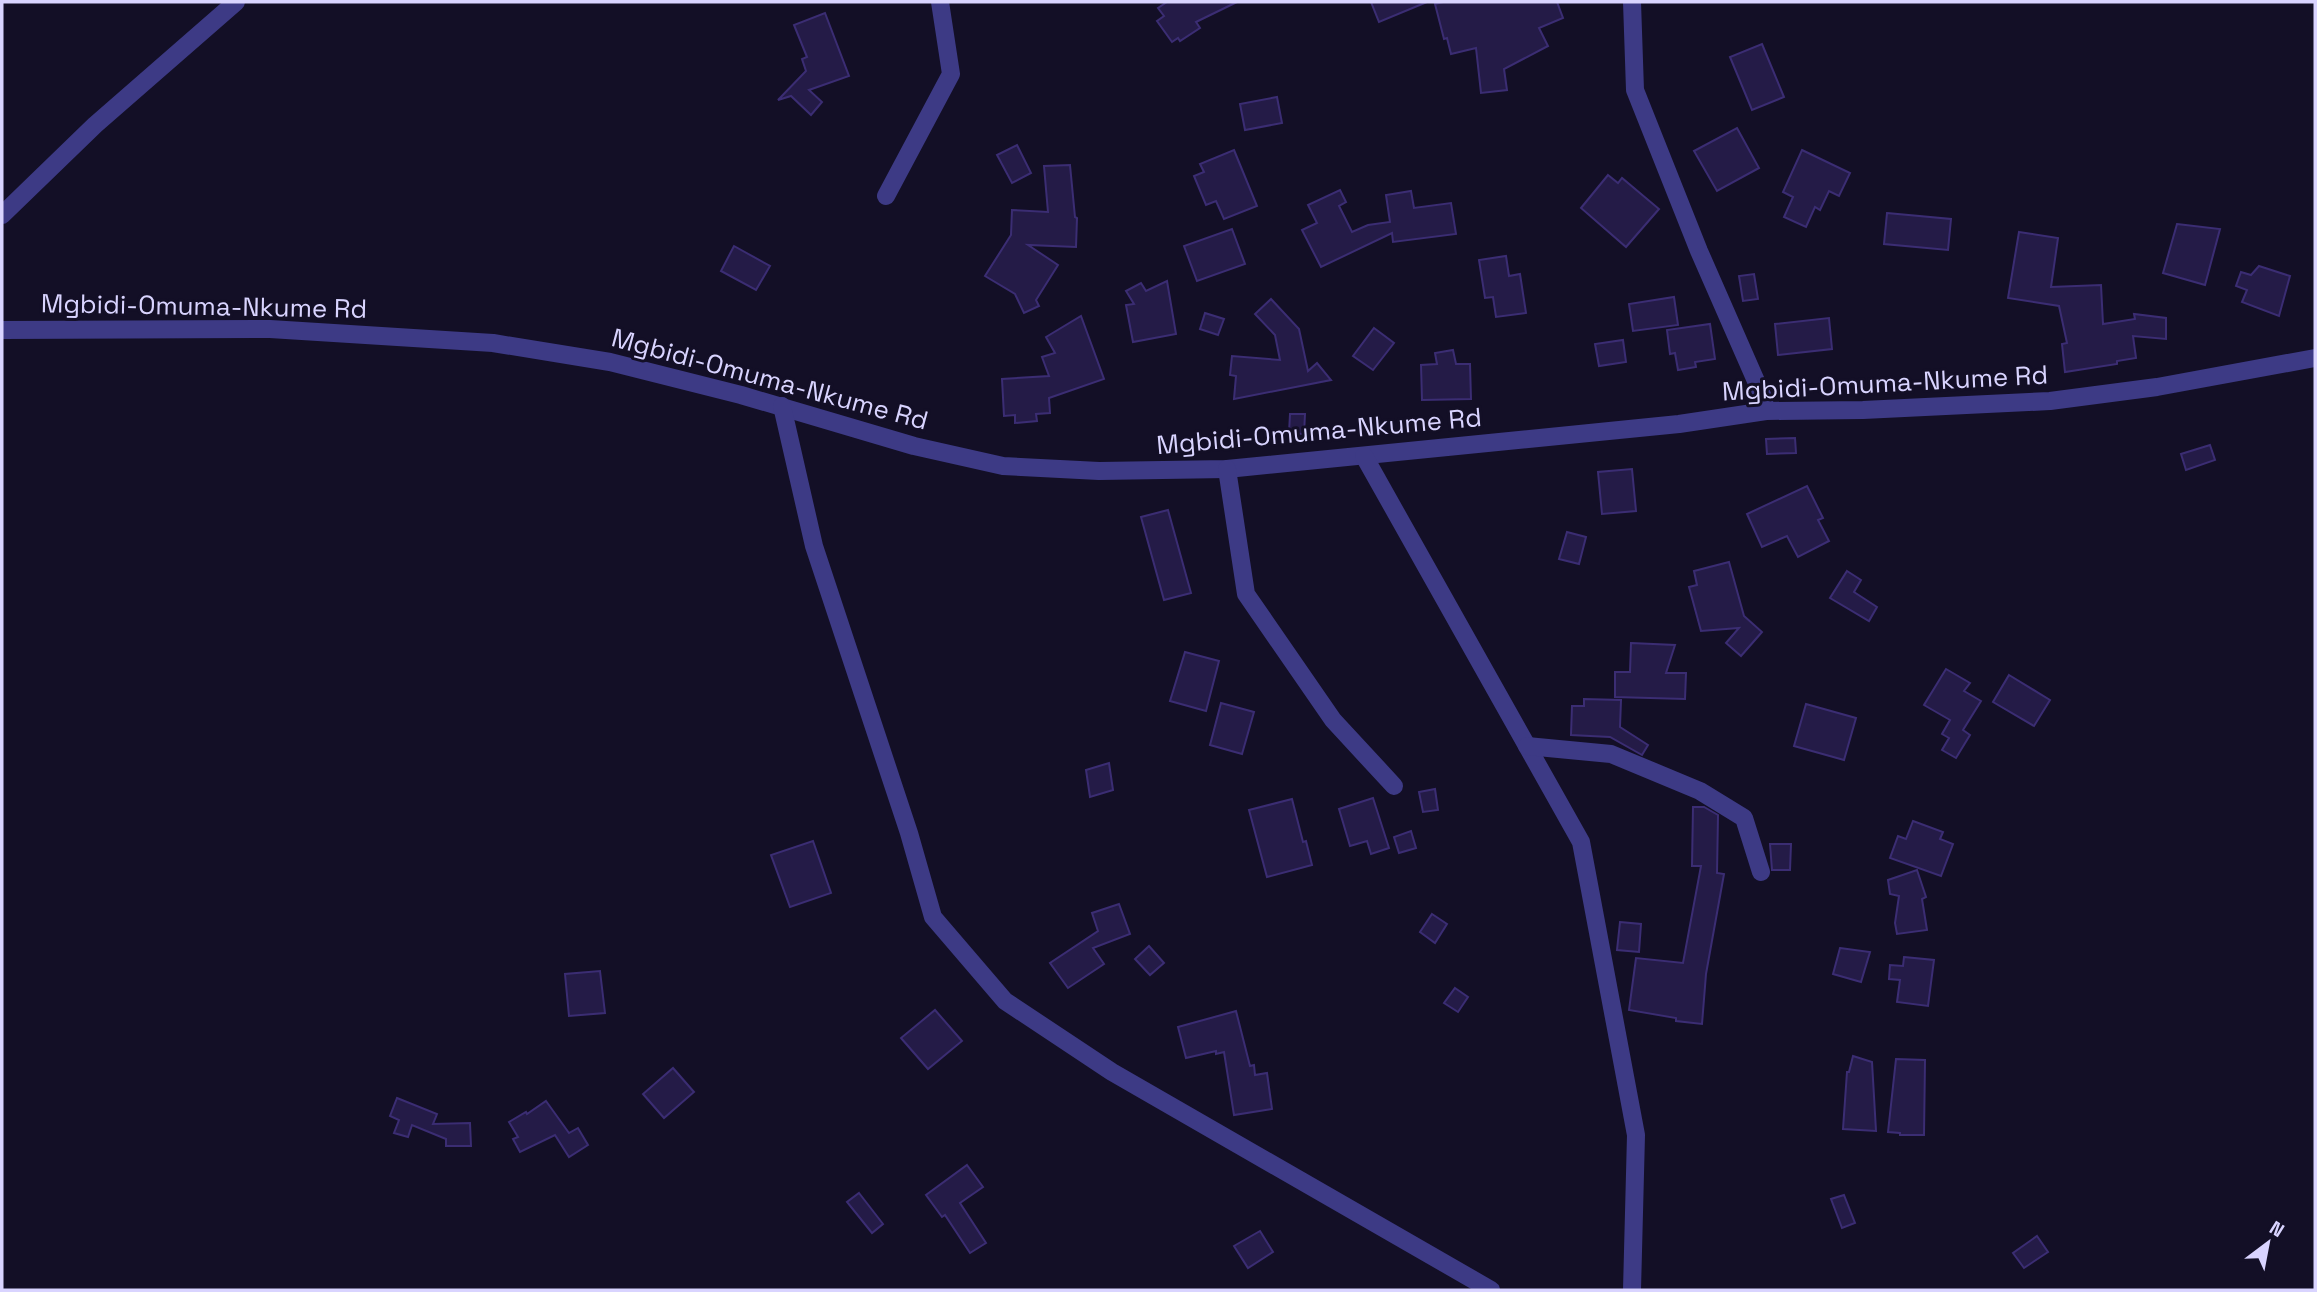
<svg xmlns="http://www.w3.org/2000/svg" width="2317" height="1292" viewBox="0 0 2317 1292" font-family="'Space Grotesk',sans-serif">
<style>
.building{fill:#241b47;stroke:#3b2d73;stroke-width:2}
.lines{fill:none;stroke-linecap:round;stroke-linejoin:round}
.minor{stroke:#3d3a85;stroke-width:18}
.labels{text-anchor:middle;stroke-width:6;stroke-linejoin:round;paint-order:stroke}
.street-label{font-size:26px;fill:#d9d4ff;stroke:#130f26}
</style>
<rect width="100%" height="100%" fill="#130f26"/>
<!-- building -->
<g class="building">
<path d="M1167,2H1237L1196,22L1200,28L1180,41L1178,38L1172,42L1157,21L1164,16L1158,8Z"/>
<path d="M1371,2H1427L1379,22Z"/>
<path d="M1443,2H1557L1563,18L1539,28L1548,46L1504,69L1507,90L1481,93L1476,48L1451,54L1447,38L1444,39L1435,4Z"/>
<path d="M825,13L849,76L809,90L822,102L811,115L791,96L778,100L806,71L802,59L807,57L794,25Z"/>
<path d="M1762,44L1784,97L1752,110L1730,57Z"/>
<path d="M1277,97L1282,123L1245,130L1240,104Z"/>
<path d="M1737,128L1759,168L1717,191L1694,151Z"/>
<path d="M1017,145L1031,173L1012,183L997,155Z"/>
<path d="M1234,150L1257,206L1224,219L1216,201L1206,205L1194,176L1204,172L1200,164Z"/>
<path d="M1802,150L1850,173L1839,196L1829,191L1820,210L1815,207L1806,227L1784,217L1793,197L1783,192Z"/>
<path d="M1070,165L1075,217L1077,218L1076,247L1028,245L1058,265L1036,300L1039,306L1024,313L1015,294L985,276L1011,235L1012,210L1048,212L1044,166Z"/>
<path d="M1608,175L1618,183L1622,178L1659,209L1626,247L1581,208Z"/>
<path d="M1340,190L1346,202L1339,206L1352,232L1368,225L1390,222L1386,195L1411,191L1414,208L1451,203L1456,234L1393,242L1392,233L1321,267L1302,230L1317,223L1308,205Z"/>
<path d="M1887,213L1951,219L1948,250L1884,244Z"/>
<path d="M2177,224L2220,229L2205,285L2163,273Z"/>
<path d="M1232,229L1245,264L1197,281L1184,246Z"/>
<path d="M2019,232L2058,238L2051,287L2101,285L2103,324L2135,319L2134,314L2166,318V339L2133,336L2136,358L2117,361V364L2065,372L2062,344L2067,343L2059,306L2008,298Z"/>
<path d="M734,246L770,266L756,290L721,271Z"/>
<path d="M1506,256L1509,276L1520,274L1526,313L1496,317L1493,297L1485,298L1479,260Z"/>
<path d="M2259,266L2290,276L2279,316L2242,302L2247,290L2236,286L2241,272L2251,275Z"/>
<path d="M1754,274L1758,299L1743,301L1739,276Z"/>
<path d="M1167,281L1176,334L1133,342L1126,305L1134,304L1126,291L1141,283L1146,291Z"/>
<path d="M1674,297L1678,325L1633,331L1629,304Z"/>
<path d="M1271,299L1299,329L1308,371L1317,363L1331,380L1234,399L1236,376L1230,375L1232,356L1280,360L1275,335L1255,314Z"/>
<path d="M1205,313L1224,319L1218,335L1200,329Z"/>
<path d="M1081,316L1104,379L1049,398L1050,413L1036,414L1037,421L1015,423V415L1004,416L1002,379L1049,376L1042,357L1055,353L1046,337Z"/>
<path d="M1829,318L1832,349L1778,355L1775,324Z"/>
<path d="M1710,324L1715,359L1695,362L1696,367L1678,370L1675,353L1670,354L1667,330Z"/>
<path d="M1374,328L1394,343L1373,370L1353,356Z"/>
<path d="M1623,340L1626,362L1599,366L1595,344Z"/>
<path d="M1453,350L1456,364H1470L1471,399L1422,400L1421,365L1437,364L1435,353Z"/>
<path d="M1290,414H1305L1304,434L1289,433Z"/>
<path d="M1795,438L1796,453L1767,454L1766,439Z"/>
<path d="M2210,445L2215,460L2186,470L2181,454Z"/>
<path d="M1632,469L1636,511L1602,514L1598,472Z"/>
<path d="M1807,486L1823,518L1818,520L1829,541L1798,557L1787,536L1762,547L1747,514Z"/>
<path d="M1168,510L1191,593L1164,600L1141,517Z"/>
<path d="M1567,532L1586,537L1579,564L1559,559Z"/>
<path d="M1729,562L1744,616L1762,632L1741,656L1726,643L1739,628L1701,631L1689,587L1697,585L1694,571Z"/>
<path d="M1847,571L1861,580L1854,592L1877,607L1869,621L1830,598Z"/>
<path d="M1631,643L1675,645L1666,673H1686L1685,699L1615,697V672H1630Z"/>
<path d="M1185,652L1219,661L1206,711L1170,701Z"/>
<path d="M1946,669L1970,683L1964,691L1981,701L1963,730L1970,735L1956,758L1942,750L1949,738L1942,734L1950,720L1924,705Z"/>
<path d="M2009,675L2050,700L2034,726L1993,702Z"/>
<path d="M1584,699L1621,700L1620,727L1648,745L1642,755L1610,737L1571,735L1572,706H1584Z"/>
<path d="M1221,703L1254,712L1242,754L1210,745Z"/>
<path d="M1806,704L1856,718L1844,760L1794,746Z"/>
<path d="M1109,763L1113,790L1090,797L1086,770Z"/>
<path d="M1435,789L1438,810L1423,812L1419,792Z"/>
<path d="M1373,798L1389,848L1371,854L1367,841L1350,846L1339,809Z"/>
<path d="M1292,799L1303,842L1306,841L1312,865L1267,877L1249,810Z"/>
<path d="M1693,807H1704L1718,815L1717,873L1724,874L1706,974L1702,1024L1676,1021V1018L1629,1010L1636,958L1683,963L1701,866H1692Z"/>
<path d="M1913,821L1943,832L1940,839L1953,844L1941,876L1890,858L1898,836L1906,839Z"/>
<path d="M1411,831L1416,848L1399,853L1394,837Z"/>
<path d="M813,841L831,893L790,907L771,855Z"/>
<path d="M1770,844H1791L1790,870H1772Z"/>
<path d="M1917,870L1926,897L1922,899L1927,930L1897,934L1895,923L1899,896L1890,894L1888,880Z"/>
<path d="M1119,904L1130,934L1093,948L1104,964L1068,988L1050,963L1098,931L1092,913Z"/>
<path d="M1432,914L1447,924L1435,943L1420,932Z"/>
<path d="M1620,922L1641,924L1639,952L1617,950Z"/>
<path d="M1149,946L1164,963L1150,975L1135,959Z"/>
<path d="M1840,948L1870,952L1861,982L1833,974Z"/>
<path d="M1904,957L1934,960L1928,1006L1897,1002L1900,980L1889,979L1890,965L1903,966Z"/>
<path d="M600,971L605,1013L569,1016L565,974Z"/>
<path d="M1455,988L1468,997L1458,1012L1444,1003Z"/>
<path d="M935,1010L962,1041L928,1069L901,1038Z"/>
<path d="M1236,1011L1250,1066L1254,1065L1255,1075L1267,1073L1272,1109L1234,1115L1224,1052L1216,1054V1051L1186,1058L1178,1027Z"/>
<path d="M1853,1056L1872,1062L1876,1131L1843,1129L1847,1072H1849Z"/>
<path d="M1896,1059L1925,1060L1924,1135H1900V1133L1888,1132Z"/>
<path d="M673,1068L694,1092L664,1118L643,1094Z"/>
<path d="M397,1098L437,1114L433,1124L470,1123L471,1146H446V1139L412,1125L408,1137L394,1133L399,1120L390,1116Z"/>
<path d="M546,1101L569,1133L578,1128L588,1145L569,1157L555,1135L520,1152L513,1139L518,1137L509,1122L526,1112L527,1114Z"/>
<path d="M967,1165L983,1187L960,1203L986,1243L970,1253L945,1215L942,1217L926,1195Z"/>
<path d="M859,1193L883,1224L872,1233L847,1202Z"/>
<path d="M1844,1195L1855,1223L1842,1228L1831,1199Z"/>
<path d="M1260,1231L1273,1252L1248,1268L1234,1246Z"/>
<path d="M2037,1236L2048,1252L2024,1268L2013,1253Z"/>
</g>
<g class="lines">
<!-- minor -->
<g class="minor">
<path d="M1632,2L1635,90L1699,251L1763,397L1766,411"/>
<path d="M886,196L951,74L940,2"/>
<path d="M2,215L95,125L236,2"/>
<path d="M2,330L270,329L493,343L610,362L741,395L914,446L1003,466L1099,471L1227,469L1679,424L1766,411L1863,410L2050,401L2157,387L2315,358"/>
<path d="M782,406L814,546L909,833L933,917L1005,1001L1112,1072L1491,1290"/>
<path d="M1364,456L1581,842L1636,1135L1632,1290"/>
<path d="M1227,469L1246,594L1333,720L1394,786"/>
<path d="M1527,746L1611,754L1700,791L1744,818L1761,872"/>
</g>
</g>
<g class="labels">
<!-- street labels -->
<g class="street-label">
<text transform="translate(204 306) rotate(1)" y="9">Mgbidi-Omuma-Nkume Rd</text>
<text transform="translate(770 379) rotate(15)" y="9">Mgbidi-Omuma-Nkume Rd</text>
<text transform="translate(1885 383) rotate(-3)" y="9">Mgbidi-Omuma-Nkume Rd</text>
<text transform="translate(1319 431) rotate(-5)" y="9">Mgbidi-Omuma-Nkume Rd</text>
</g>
</g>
<!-- border -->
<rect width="2317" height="1292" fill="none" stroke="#d9d4ff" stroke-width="7"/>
<!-- north arrow -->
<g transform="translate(2268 1243) rotate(32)" stroke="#130f26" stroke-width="5" paint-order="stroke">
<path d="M0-5L12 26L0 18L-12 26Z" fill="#d9d4ff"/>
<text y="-10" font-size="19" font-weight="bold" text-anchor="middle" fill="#d9d4ff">N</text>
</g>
</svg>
